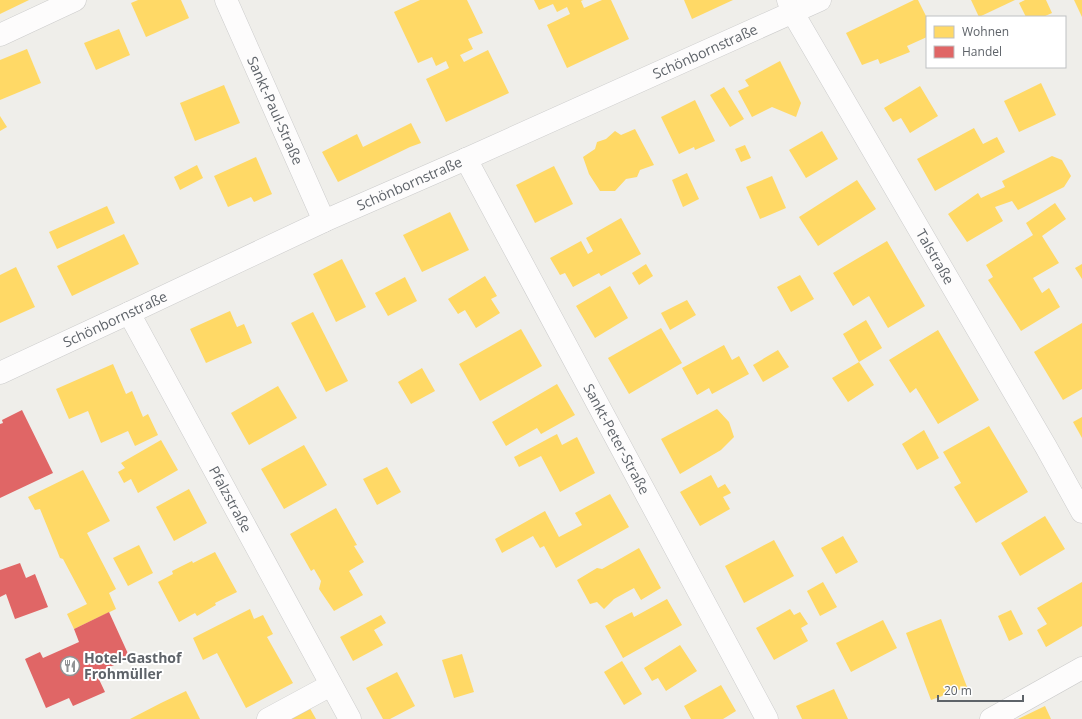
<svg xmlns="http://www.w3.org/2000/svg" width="1082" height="719" viewBox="0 0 1082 719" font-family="'Open Sans',sans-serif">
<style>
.homes{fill:#ffd966}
.shops{fill:#e06666}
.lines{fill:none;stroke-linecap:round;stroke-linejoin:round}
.minor-casing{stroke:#ccc;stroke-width:23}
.minor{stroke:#fdfcfc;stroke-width:22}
.labels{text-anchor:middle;stroke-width:4;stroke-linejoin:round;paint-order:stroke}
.street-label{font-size:14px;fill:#5e6369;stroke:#fff}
.poi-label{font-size:14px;font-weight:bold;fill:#5e6369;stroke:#fff;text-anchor:start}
</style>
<rect width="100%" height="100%" fill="#efeeea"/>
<!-- homes -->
<g class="homes">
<path d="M0,0H29L0,14Z"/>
<path d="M138,0H181L189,18L146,37L131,3Z"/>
<path d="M420,0H467L483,33L468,39L473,49L460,55L464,62L488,50L509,93L446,122L426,79L449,68L446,61L436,66L432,57L418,63L394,12Z"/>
<path d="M534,0H583L581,1L584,8L602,0H611L629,39L567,68L547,25L570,14L567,7L557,12L553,4L539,10Z"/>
<path d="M684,0H733L692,19Z"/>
<path d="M914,0H918L927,18V37L907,46L910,52L880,64L878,59L862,65L846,33Z"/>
<path d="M971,0H1015L979,17Z"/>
<path d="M1025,0H1046L1052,13L1043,17H1026L1019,3Z"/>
<path d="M1074,0H1082V17Z"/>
<path d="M119,29L130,55L96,70L84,43Z"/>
<path d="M27,49L41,83L0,100V60Z"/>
<path d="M780,61L801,103L796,117L772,107L752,117L738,91L749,86L745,80Z"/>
<path d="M1041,83L1056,115L1019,132L1004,101Z"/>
<path d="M224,85L240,123L195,141L180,103Z"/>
<path d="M920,86L938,116L910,133L901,118L893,122L884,108Z"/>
<path d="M724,87L744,119L730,127L710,95Z"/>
<path d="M695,100L715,141L695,150L694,147L679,154L661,117Z"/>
<path d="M0,116L7,127L0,131Z"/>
<path d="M411,123L421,143L410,147L338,182L322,152L357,134L363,147Z"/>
<path d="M974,128L983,144L997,137L1005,152L935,191L917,159Z"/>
<path d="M635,129L654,165L640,170L637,177L626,179L615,191H600L589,174L583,157L595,149L597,142L606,139L615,131L621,135Z"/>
<path d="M822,131L838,159L806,178L789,150Z"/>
<path d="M745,145L751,158L741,162L735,149Z"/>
<path d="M1052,156L1062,160L1071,176L1064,187L1018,210L1012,201L995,207L1003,221L967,242L948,214L978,193L981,198L1005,187L1002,181Z"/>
<path d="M256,157L272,194L254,202L251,197L228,207L214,176Z"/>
<path d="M197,165L203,178L180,190L174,177Z"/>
<path d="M554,166L573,204L535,223L516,185Z"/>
<path d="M687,173L699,199L683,207L672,180Z"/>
<path d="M772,176L786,208L760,219L746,187Z"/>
<path d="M857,180L876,209L818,246L799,217Z"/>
<path d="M1055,203L1066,219L1042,236L1059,263L1033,278L1042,293L1049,288L1060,307L1021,331L988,280L993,277L986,265L1033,235L1026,223Z"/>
<path d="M107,206L115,223L57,249L49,232Z"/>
<path d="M450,212L469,250L422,272L403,235Z"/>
<path d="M621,218L641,254L601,276L599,273L573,287L565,273L560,275L550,258L581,241L588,254L593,251L586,238Z"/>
<path d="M124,234L139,264L72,296L57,266Z"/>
<path d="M887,241L925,306L888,328L869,296L853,306L833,273Z"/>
<path d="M342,259L366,307L336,322L313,274Z"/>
<path d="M646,264L653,276L639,285L632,273Z"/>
<path d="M1082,264V279L1075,268Z"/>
<path d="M16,267L35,307L0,323V275Z"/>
<path d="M800,275L814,299L791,312L777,287Z"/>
<path d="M485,276L497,296L491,299L500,313L476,328L465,310L458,314L448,299Z"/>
<path d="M405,277L417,301L388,316L375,293Z"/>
<path d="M610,286L628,318L595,338L576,306Z"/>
<path d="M687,300L696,315L670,330L661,313Z"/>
<path d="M230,311L237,327L244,324L252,343L206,363L190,329Z"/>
<path d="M313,312L348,381L326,392L291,323Z"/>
<path d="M866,320L882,348L859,362L843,334Z"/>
<path d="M1082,323V389L1063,400L1034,352Z"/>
<path d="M661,328L682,363L629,394L608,358Z"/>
<path d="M521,329L542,366L480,401L459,364Z"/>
<path d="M938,330L979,400L938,424L916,388L910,393L889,360Z"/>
<path d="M724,345L732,360L739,356L749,374L712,394L709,388L697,395L682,368Z"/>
<path d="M778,350L789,367L763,382L753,365Z"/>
<path d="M859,362L874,385L848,402L832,378Z"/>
<path d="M113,364L126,394L132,391L143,417L148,414L158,435L135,446L128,431L101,443L88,411L69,419L56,389Z"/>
<path d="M422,368L435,391L411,404L398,382Z"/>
<path d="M557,384L575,415L541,434L537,428L506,446L492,422Z"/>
<path d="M278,386L297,418L249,445L231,413Z"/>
<path d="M717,409L729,422L734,437L721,450L680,474L661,439Z"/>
<path d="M1082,417V438L1073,422Z"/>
<path d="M989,426L1028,492L976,523L954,487L961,483L943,452Z"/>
<path d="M924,430L939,458L917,470L902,444Z"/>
<path d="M557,434L562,445L577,437L595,473L560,492L541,456L519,467L514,457Z"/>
<path d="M161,440L178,470L138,493L131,479L124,483L118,472L125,468L121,463Z"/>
<path d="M304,445L327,485L284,509L261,469Z"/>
<path d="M387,467L401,492L377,505L363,479Z"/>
<path d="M83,470L110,521L87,533L116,589L109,593L116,609L74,629L67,614L87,604L63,559L60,558L40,509L35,510L28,497Z"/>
<path d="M711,475L718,488L725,484L731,493L723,497L730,509L700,526L680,492Z"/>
<path d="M189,489L207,523L174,541L156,507Z"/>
<path d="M610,494L629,527L556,568L544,546L540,548L533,536L502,553L495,539L545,511L559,537L582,525L575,513Z"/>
<path d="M336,508L357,545L354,546L364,562L349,571L363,595L334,611L319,589L321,581L314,569L311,571L290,534Z"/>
<path d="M1045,516L1065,549L1020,576L1001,543Z"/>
<path d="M843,536L858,562L836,574L821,548Z"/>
<path d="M774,540L794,576L744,603L725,566Z"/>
<path d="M139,545L153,573L128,586L113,558Z"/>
<path d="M639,548L661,588L641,600L634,588L614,599L604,609L597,602L590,604L577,580L597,568L602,569Z"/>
<path d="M215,552L237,592L215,603L216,605L197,616L195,613L179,622L158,582L173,574L172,571L192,561L193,563Z"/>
<path d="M823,582L837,607L820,616L807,591Z"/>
<path d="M1082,582V626L1046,647L1037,630L1047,624L1037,608Z"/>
<path d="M667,599L682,625L623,658L605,626L632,612L634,617Z"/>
<path d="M250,609L254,619L263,615L273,634L267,637L293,683L246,708L217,653L203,660L193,638Z"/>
<path d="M790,609L794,615L800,612L808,624L801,628L808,641L774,660L756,628Z"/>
<path d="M1011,610L1023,634L1009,641L998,616Z"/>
<path d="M381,615L386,623L374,630L383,645L353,661L340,637Z"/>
<path d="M941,619L967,687L931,700L906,633Z"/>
<path d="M883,620L897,648L851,672L836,643Z"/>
<path d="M680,645L697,671L666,691L658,678L652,681L644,668Z"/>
<path d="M462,654L474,692L454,698L442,660Z"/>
<path d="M622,661L642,694L624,705L604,672Z"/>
<path d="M397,672L415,706L390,719H383L366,688Z"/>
<path d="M721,685L736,711L723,719H691L684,706Z"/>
<path d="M834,689L848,719H802L796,706Z"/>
<path d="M186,691L200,719H130L161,703Z"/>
<path d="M308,705L316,719H282Z"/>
<path d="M1045,706L1051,719H1018Z"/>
</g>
<!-- shops -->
<g class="shops">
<path d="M22,410L53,473L0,498V424L3,423L2,420Z"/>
<path d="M20,563L26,578L35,574L48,607L15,619L6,594L0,597V570Z"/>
<path d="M109,612L130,658L96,673L105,692L73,706L69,698L46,708L25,659L40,652L43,658L79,642L74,629Z"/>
</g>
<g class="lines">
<!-- minor casing -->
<g class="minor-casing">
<g id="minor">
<path id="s1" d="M226,0L324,221"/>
<path id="s2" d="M788,0L793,13L1046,447L1082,512"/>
<path d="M0,35L75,0"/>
<path id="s3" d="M466,159L767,719"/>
<path id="s4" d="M129,313L350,719"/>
<path id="s5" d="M0,373L129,313L324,221L466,159L820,0"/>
<path d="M268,719L331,685"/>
<path d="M991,719L1082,668"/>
</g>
</g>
<!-- minor -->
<use href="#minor" class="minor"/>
</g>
<!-- icons -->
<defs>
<g id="restaurant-ring" transform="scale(1)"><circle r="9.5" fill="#fff" stroke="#919496" stroke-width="1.5"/><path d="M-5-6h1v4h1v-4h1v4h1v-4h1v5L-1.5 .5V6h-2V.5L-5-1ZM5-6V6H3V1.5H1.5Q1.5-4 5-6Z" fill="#919496"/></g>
</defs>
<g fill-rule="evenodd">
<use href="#restaurant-ring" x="70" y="666"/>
</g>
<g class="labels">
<!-- street labels -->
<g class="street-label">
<text dy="5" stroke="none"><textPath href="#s5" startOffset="775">Schönbornstraße</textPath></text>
<text dy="5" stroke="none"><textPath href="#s1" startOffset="121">Sankt-Paul-Straße</textPath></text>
<text dy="5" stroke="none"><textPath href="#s5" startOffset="451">Schönbornstraße</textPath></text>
<text dy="5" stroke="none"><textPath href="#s2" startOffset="296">Talstraße</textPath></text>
<text dy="5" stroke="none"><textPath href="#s5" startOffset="127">Schönbornstraße</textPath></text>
<text dy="5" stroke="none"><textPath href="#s3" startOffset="318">Sankt-Peter-Straße</textPath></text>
<text dy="5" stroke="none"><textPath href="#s4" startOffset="212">Pfalzstraße</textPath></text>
</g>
<!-- poi labels -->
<g class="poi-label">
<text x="84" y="663">Hotel-Gasthof<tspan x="84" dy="16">Frohmüller</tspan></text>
</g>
</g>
<!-- legend -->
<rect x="926" y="16" width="140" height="52" fill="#ffffff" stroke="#bfc1c3"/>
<rect x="934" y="26" width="20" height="12" fill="#ffd966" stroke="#bfc1c3"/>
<text x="962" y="36" font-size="12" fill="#5e6369">Wohnen</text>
<rect x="934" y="46" width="20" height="12" fill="#e06666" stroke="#bfc1c3"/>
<text x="962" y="56" font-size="12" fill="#5e6369">Handel</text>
<!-- scale -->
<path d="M938 695v6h85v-6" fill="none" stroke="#5e6369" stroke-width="2"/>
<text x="944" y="695" font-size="12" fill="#5e6369" stroke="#ffffff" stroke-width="3" paint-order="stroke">20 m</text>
</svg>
